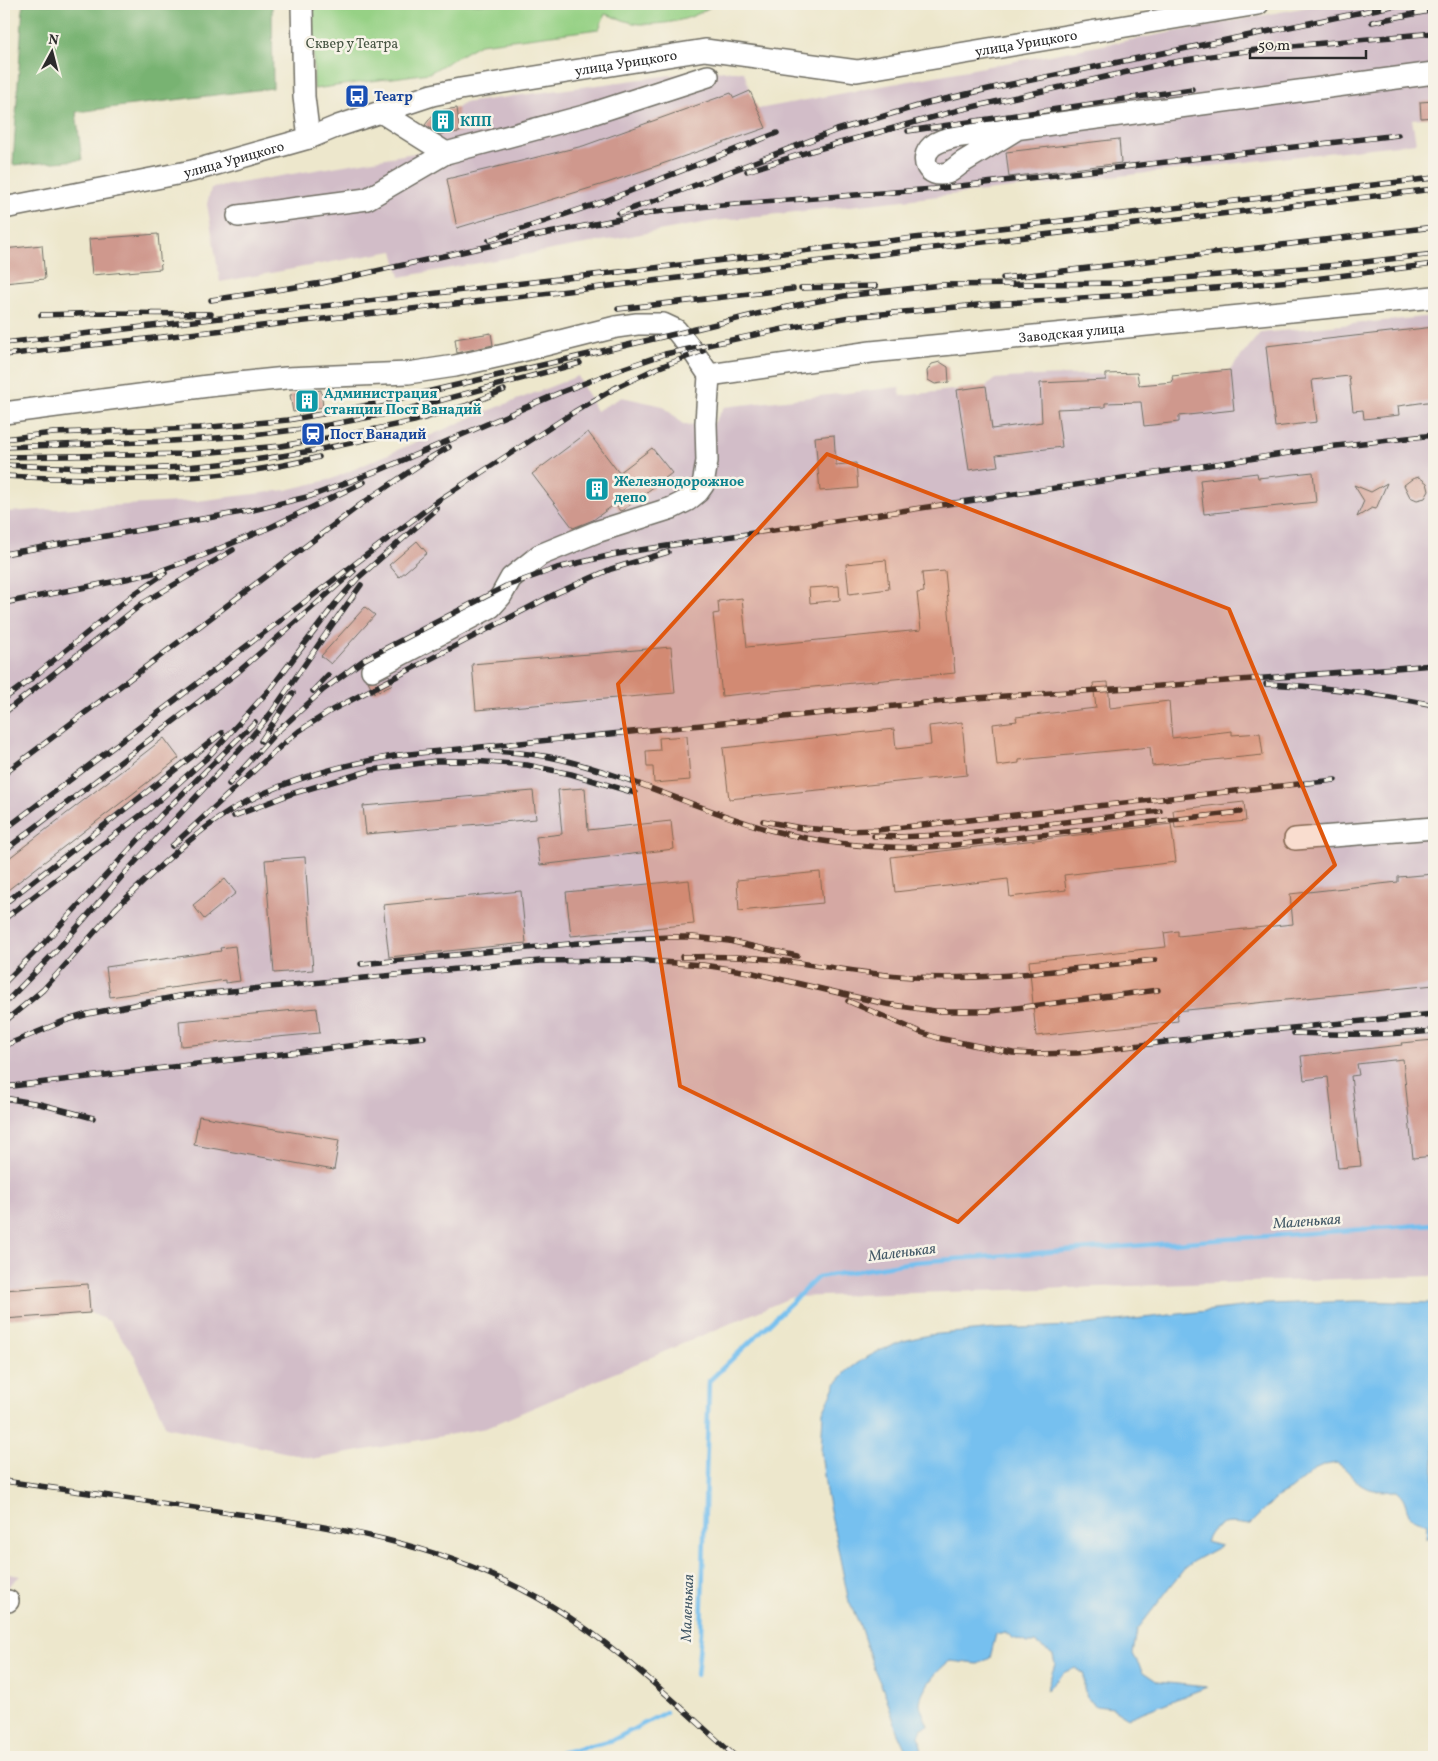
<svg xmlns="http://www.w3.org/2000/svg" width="1438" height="1761" viewBox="0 0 1438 1761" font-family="Vollkorn,serif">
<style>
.industrial{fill:#d2bdc8}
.green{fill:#96d185;stroke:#607e58}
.forest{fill:#78b372;stroke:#526f4e}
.water{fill:#76c0ef;stroke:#50768d}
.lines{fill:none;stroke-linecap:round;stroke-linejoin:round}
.stream{stroke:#76c0ef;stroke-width:4.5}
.building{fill:#cf988d}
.minor-casing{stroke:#6f6d63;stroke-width:24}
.minor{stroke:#fff;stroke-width:21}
.rail-casing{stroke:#2b2b2b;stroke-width:5.5}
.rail{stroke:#f7f3e8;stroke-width:4;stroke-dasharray:11;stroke-linecap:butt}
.marked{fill:#df570e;fill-opacity:0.2;stroke:#df570e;stroke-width:4;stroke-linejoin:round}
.labels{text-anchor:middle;stroke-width:5;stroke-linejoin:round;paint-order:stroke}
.park-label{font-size:14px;fill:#465442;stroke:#f7f3e8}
.street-label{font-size:14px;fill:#2b2b2b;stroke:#f7f3e8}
.transit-label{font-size:14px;font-weight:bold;fill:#164399;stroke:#f7f3e8;text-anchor:start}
.culture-label{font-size:14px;font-weight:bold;fill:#0d838f;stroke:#f7f3e8;text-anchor:start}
.water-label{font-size:15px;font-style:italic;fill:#425866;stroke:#f7f3e8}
</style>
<rect width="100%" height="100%" fill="#f7f3e8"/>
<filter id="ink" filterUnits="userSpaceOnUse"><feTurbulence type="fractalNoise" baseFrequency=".02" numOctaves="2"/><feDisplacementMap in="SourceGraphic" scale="10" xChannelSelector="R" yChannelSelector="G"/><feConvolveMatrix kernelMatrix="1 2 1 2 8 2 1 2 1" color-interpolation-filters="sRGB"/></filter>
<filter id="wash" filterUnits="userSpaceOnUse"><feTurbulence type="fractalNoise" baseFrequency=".0096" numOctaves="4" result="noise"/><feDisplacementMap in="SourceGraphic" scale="20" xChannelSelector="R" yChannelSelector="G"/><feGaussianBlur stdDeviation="1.12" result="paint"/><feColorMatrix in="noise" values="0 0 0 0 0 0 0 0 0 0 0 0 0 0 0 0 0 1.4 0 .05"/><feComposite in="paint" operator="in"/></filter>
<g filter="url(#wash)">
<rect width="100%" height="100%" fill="#ede7cc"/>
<!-- industrial -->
<g class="industrial">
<path d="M1323,4H1434V117L1412,119L1416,143L714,221L400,277L393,251L220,282L207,204L211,188L426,151L435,135L424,126L432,116L443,115V110L457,108L463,103L709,70L744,72L750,91L758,109Z"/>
<path d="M1434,316V1276L792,1297L486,1428L316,1459L166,1427L134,1355L109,1321L90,1313L4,1319V512L197,501L286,490L332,479L470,418L578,376L596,411L622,397L663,406L684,425L714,423L724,407L899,387L901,396L986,386L995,379L1037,376L1137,373L1139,385L1172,382V376L1230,370L1260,333Z"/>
<path d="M4,1573L20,1576L4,1590Z"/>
</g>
<!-- green -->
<path class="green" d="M312,4H714C694,20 666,25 640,24C628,23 616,17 605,14L599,29L480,44L429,73L314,89Z"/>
<!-- forest -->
<path class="forest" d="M23,4H272L273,88L76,112L82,160L13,165Z"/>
<!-- water -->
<path class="water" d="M1357,1301L1434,1303V1533L1426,1538L1427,1524C1423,1522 1416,1521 1412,1518C1404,1509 1408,1500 1397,1491C1382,1491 1366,1492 1355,1480C1348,1472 1347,1469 1337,1463L1325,1465L1314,1470L1290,1490L1277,1497L1249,1525C1229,1522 1215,1520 1206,1542L1221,1546L1197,1559L1184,1569L1137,1630L1133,1654L1143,1672L1158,1682L1207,1687L1128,1718L1112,1708L1096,1706L1087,1698L1084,1688V1674L1075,1668L1065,1672L1046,1691L1055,1664L1053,1655L1036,1643H1028L1013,1638L1005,1632L996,1634L990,1658L978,1664L950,1661C939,1668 921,1689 920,1703C920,1708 926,1720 928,1726L922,1728L919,1736L923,1757H909L897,1731L886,1696L874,1669L859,1623L849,1602L826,1491L821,1452L823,1412L837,1382L847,1371L862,1360L879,1351L903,1341L929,1335L995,1329L1072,1326L1268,1304Z"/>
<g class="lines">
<!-- stream -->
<g class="stream">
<path d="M697,1675L701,1632L709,1381L818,1277L914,1262L1434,1224"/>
<path d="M543,1757L613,1740L666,1712"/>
</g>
</g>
<g id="blocks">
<!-- building -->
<g class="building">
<path d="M750,91L766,128L607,183L457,228L447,179L583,146L731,93L734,98Z"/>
<path d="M1434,101V117L1421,118L1420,102Z"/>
<path d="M457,108L460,132L440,134L425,125L432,116L443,114V110Z"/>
<path d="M1119,139L1121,163L1009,177L1006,152Z"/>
<path d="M158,234L161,269L92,275L89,239Z"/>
<path d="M42,245L45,279L4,283V249Z"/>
<path d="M1434,327V401L1398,406L1399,415L1364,419L1363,410L1353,411L1349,376L1312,380L1317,422L1275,427L1266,346Z"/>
<path d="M491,333L493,345L457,353L455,339Z"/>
<path d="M940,362L948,367L949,382L935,384L928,380L927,371L932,364Z"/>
<path d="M1230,370L1234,410L1179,416V422L1144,426L1141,402L1105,403V407L1057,409L1062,447L996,455L998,466L969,470L957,390L986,386L992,429L1042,422L1040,383L1106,380V374L1137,373L1139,385L1173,382L1172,376Z"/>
<path d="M321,390L323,407L293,412L290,395Z"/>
<path d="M588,432L619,473L652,448L672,473L623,510L620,511L615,504L593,520L573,528L532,474Z"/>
<path d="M834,435L836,465L856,463L858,488L820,491L815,437Z"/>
<path d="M1313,472L1316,502L1204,514L1200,480L1257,473L1258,478Z"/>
<path d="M1419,477L1427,483L1429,491L1425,498L1417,500L1410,497L1404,485L1412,479Z"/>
<path d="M1387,483L1376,509L1372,508L1357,517L1364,501L1354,485L1371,492Z"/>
<path d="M417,541L427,553L399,577L389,565Z"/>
<path d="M886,560L889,589L849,594L846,564Z"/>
<path d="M945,571L955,673L722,696L713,614L719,613L718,601L742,598L747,647L921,630L917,593L924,592L922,573Z"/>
<path d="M839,586L840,600L810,603L809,588Z"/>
<path d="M365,607L375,615L331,664L321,656Z"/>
<path d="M671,647L675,693L476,710L472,664Z"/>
<path d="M389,675L393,684L374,693L368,681H377Z"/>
<path d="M1108,682L1110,708L1169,701L1172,738L1232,731V735L1260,733L1263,755L1152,766L1150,747L1019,760V763L997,766L993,724L1017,721L1016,717L1096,708L1093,683Z"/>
<path d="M962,722L967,775L729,799L723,748L894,729L896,749L931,745L929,726Z"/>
<path d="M687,736L690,780L654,783L653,767H647L646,751L660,750L659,738Z"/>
<path d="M164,738L179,758L4,893V862Z"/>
<path d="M585,788L588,830L671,821L674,849L540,865L536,837L562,834L558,790Z"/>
<path d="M533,791L536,819L366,834L363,806Z"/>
<path d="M1244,802L1246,821L1175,828L1173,810Z"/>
<path d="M1171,824L1176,862L1064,875L1066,890L1010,897L1008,879L895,892L891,857Z"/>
<path d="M305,857L313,970L274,973L265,860Z"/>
<path d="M820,872L823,903L739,911L737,880Z"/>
<path d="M1434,874V985L1177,1011L1178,1021L1036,1036L1029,961L1166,947L1164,933L1178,931V936L1293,924L1290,894L1398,882V877Z"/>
<path d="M225,879L236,893L204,919L193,905Z"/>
<path d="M689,880L694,924L571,936L566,892Z"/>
<path d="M521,891L526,943L389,957L383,905Z"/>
<path d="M235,946L240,981L225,983V980L110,997L106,967L221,951L220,948Z"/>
<path d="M317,1008L320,1033L181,1046L179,1021Z"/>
<path d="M1434,1040V1156L1413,1158L1403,1059L1357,1064L1359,1075L1351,1076L1361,1166L1338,1168L1328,1077L1304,1080L1301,1056L1402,1045L1401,1043Z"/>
<path d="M199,1116L339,1140L334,1170L194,1145Z"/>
<path d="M88,1284L90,1313L4,1319V1290Z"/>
</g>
</g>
</g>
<g filter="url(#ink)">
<use href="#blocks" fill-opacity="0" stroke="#6f6d63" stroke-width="1"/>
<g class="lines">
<!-- minor casing -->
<g class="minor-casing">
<g id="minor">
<path d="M302,4L304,97L309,138"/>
<path d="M381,112L446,153"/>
<path d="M1017,129C999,140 981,151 963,162C958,165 953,171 947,173C928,179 918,159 932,146C938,141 946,139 954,137L1434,73"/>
<path id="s1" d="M4,208L192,171L309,138L338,126L432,95L460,89L705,50L857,71L1258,4"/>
<path d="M238,216L367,199L446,153L588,115L708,76"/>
<path id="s2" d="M709,375L871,352L1434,297"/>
<path d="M4,413L208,386L286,378L408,373L455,366L509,354L616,327L637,324H663L676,330L695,354L709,375L706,423L707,461L703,485L698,492L688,500L672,508L596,532L540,555L511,578L501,596L491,607L372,670"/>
<path d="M1295,839L1434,828"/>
<path d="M4,1601H8"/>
</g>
</g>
<!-- minor -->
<use href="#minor" class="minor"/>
<!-- rail casing -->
<g class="rail-casing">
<g id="rail">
<path d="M1372,22L1434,10"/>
<path d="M908,131L1192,89"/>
<path d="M747,171L811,151L959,110L1158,65C1249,47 1342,42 1434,33"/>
<path d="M619,213L662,198L837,130L928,103L997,87L1402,4"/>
<path d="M489,240L605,201L777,133"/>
<path d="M1003,278L1434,227"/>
<path d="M801,288L876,286"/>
<path d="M211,300L322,283L534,236L655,212L709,206L934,189L1398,135"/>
<path d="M618,309L793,289"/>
<path d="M41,315L105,313L211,314"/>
<path d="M4,343L1434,178"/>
<path d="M4,355L499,299L1434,189"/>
<path d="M4,439L53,433L200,428L288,420L344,410L401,398L679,333L782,308L844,296L941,285L1125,283L1338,265L1434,254"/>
<path d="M4,447L171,441L245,436L318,427L401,411L580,363"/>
<path d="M4,457L189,454L281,446L367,431L414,421L465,406L504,390"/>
<path d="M4,465C57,467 110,470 163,468C238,465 312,453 385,435"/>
<path d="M4,476C109,481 216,484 319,457"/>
<path d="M4,554L253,510L311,496L380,470L559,393L624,368L665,354L788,328L850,317L978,305L1170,292L1314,279L1434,264"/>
<path d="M4,603L117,581L157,572L204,555L271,527L364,482"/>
<path d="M336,620L361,585"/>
<path d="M1266,684C1324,686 1378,694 1434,705"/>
<path d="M313,691L328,675"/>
<path d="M4,699L31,679L134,594L165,573"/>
<path d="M4,713L143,603L233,550"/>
<path d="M279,730L323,690L365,659L506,586L557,568L612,555L640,550L1336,446L1434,435"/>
<path d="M261,741L293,693"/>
<path d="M491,751C513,752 537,754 559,759C631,776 698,810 770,830C827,845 888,850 946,846L1240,812"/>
<path d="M4,774L360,505L428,459L449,447"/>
<path d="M229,784L283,725"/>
<path d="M234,816L291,794L372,770L436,761H473L527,765L571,774L635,793"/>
<path d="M763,821L807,829"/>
<path d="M801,828L843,831L877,830L1335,780"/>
<path d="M4,830L439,500L574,412L617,387L657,368L703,351"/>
<path d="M874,836L899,837L959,834L1160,811"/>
<path d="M172,846L282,745L299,731L332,710L557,593L611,569L668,552"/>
<path d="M4,851L238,672L354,571"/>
<path d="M4,904L222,733"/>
<path d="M114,910C151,875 187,838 230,811C281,780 341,765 399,755L976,698L1175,685L1434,665"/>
<path d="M4,919L149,809L208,757L271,688L335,604L358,578L437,509"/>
<path d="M682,957C716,956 750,956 784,961C827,966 869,975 912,977C993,981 1075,968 1155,960"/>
<path d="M361,964L610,940L670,937H693L729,941L797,956"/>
<path d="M4,983L44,943L160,816L255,722"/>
<path d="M848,1001L920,1032L938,1038L1013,1053L1034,1054L1077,1053L1230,1034L1434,1014"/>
<path d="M4,1004L56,951L126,872L248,741L271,713L339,615"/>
<path d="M4,1022L43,990L118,906"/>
<path d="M1294,1033C1342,1035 1387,1035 1434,1031"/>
<path d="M4,1046L64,1021L88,1014L179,996L540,961L634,960L703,965L749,972L886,1004L935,1011H992L1158,990"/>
<path d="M4,1087L424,1037"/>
<path d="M4,1098L40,1104L93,1118"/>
<path d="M4,1481C75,1491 145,1501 216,1511C330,1526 436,1541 538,1598C612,1640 673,1701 736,1757"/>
</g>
</g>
<!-- rail -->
<use href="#rail" class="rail"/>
</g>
</g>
<!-- marked area -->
<path class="marked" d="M827,454L1229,609L1335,865L958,1222L680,1086L618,684Z"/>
<!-- icons -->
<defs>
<g id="bus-square" transform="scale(1.25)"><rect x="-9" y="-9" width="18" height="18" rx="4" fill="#1a4fb4" stroke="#f7f3e8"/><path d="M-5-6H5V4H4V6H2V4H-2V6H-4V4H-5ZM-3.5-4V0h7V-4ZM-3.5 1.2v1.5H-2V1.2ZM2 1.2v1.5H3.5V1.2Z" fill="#fff"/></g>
<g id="building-square" transform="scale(1.25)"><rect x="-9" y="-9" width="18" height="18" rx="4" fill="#0f9aa8" stroke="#f7f3e8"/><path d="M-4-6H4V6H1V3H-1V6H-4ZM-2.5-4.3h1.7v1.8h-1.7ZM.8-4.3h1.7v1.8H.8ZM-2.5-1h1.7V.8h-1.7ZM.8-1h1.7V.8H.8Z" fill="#fff"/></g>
<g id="station-square" transform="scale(1.25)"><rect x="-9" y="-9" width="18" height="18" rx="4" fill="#1a4fb4" stroke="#f7f3e8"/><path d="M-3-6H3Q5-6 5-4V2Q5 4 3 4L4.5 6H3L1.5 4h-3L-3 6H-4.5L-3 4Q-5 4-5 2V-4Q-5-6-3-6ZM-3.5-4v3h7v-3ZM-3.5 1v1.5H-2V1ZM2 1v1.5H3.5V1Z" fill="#fff"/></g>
</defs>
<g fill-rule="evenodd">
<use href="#bus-square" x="357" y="96"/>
<use href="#building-square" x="443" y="121"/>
<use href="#building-square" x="307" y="401"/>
<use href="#station-square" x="313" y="434"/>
<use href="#building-square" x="597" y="489"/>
</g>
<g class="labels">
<!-- park labels -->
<g class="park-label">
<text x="352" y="48">Сквер у Театра</text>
</g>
<!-- street labels -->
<g class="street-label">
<text dy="5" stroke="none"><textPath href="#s1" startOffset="1045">улица Урицкого</textPath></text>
<text dy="5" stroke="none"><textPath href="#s1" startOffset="640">улица Урицкого</textPath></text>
<text dy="5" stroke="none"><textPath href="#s1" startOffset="235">улица Урицкого</textPath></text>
<text dy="5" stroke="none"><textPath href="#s2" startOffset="365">Заводская улица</textPath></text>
</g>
<!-- transit labels -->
<g class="transit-label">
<text x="374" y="101">Театр</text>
<text x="330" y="439">Пост Ванадий</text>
</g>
<!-- culture labels -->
<g class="culture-label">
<text x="460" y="126">КПП</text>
<text x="324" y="398">Администрация<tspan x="324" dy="16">станции Пост Ванадий</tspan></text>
<text x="614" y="486">Железнодорожное<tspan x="614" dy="16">депо</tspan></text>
</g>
<!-- water labels -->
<g class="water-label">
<text transform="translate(1307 1221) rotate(-4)" y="5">Маленькая</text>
<text transform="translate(902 1252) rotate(-7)" y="5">Маленькая</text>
<text transform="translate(687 1608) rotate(-88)" y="5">Маленькая</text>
</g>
</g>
<!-- margin -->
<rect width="1438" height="1761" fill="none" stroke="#f7f3e8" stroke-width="20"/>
<!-- north arrow -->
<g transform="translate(52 52) rotate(7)" stroke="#f7f3e8" stroke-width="4" paint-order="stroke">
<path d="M0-4L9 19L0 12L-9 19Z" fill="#2b2b2b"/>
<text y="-8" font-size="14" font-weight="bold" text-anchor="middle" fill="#2b2b2b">N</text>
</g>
<!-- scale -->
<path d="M1250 50v8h116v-8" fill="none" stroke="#2b2b2b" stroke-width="2.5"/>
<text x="1258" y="50" font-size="15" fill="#2b2b2b" stroke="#f7f3e8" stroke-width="4" paint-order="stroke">50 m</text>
</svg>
